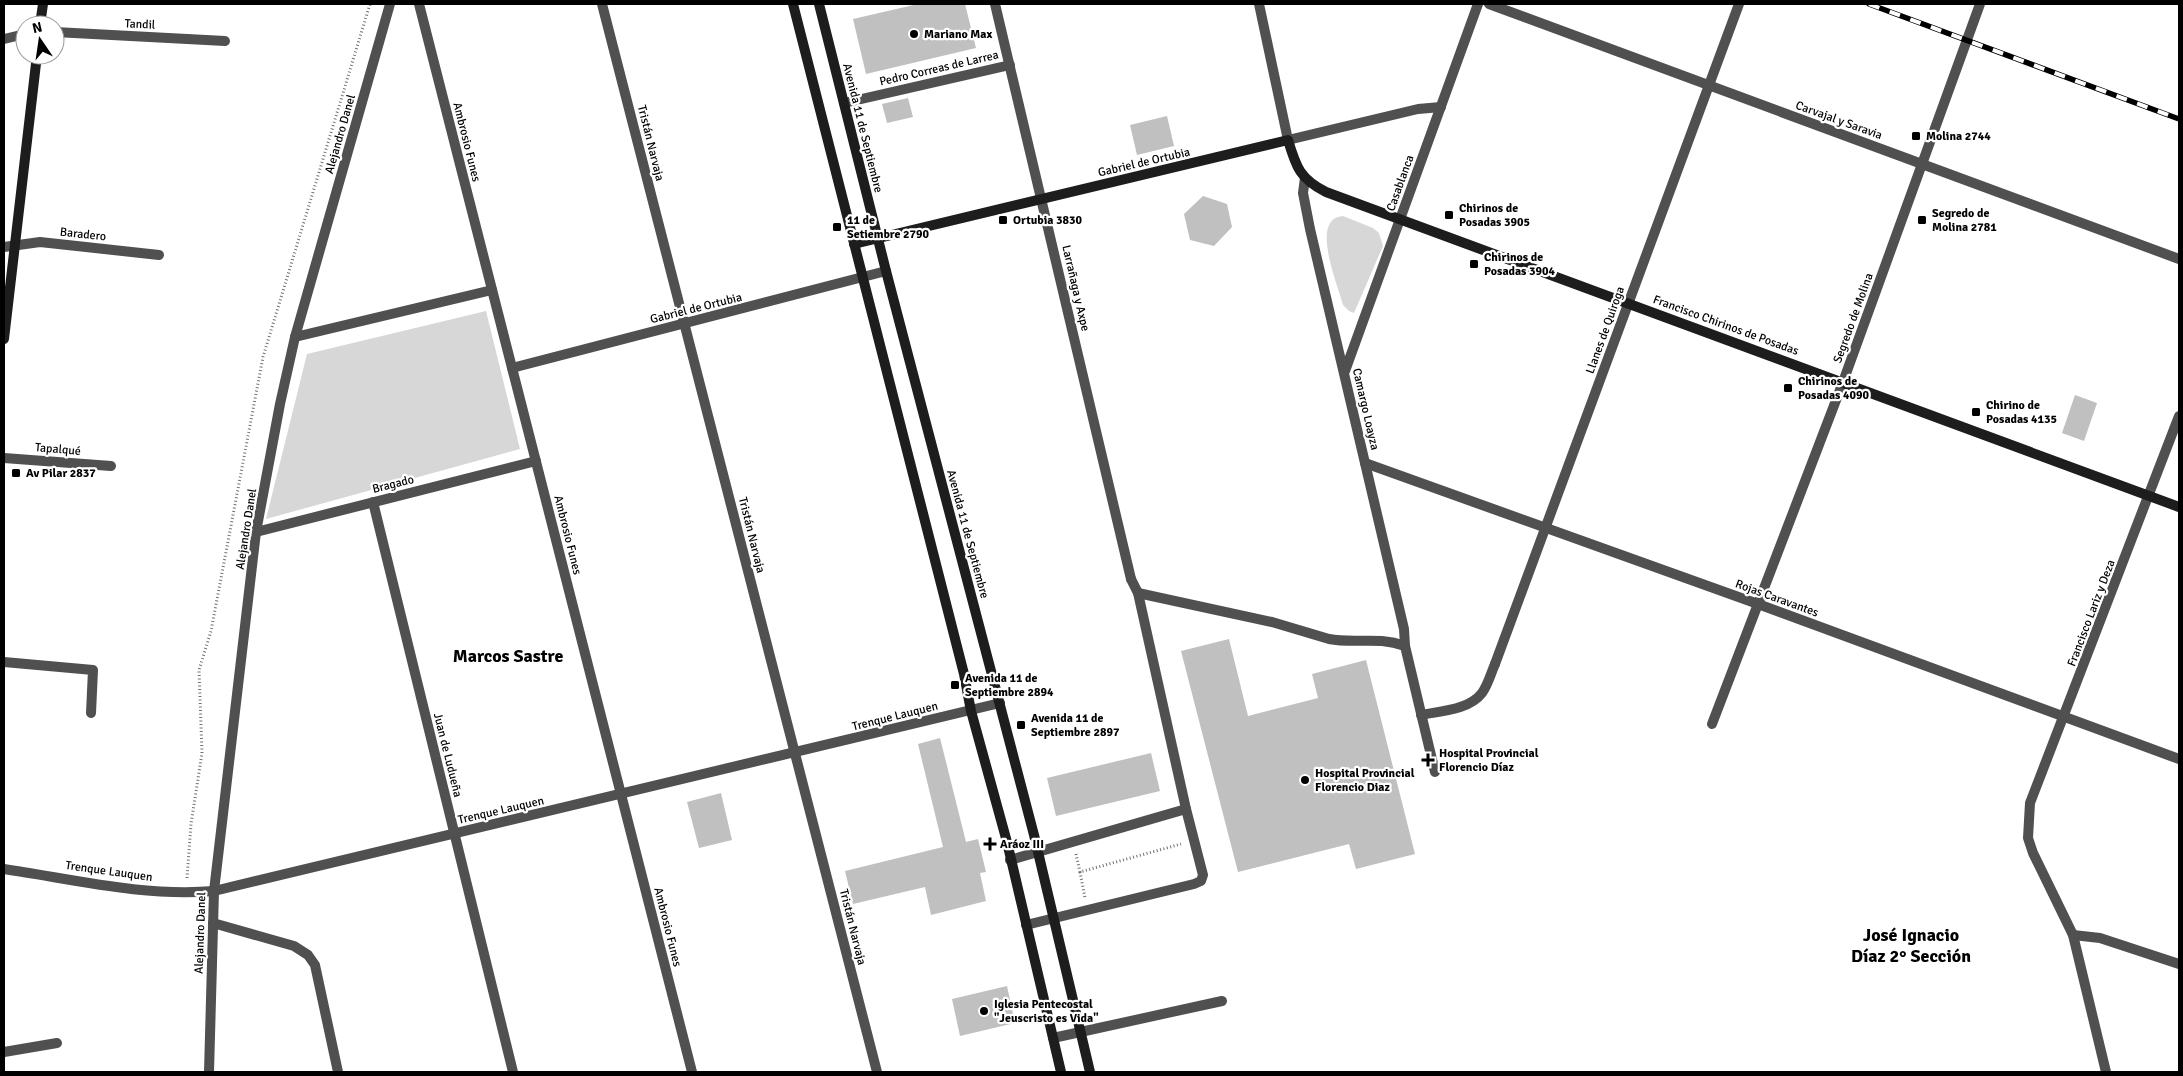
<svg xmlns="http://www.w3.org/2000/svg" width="2183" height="1076" viewBox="0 0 2183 1076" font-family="Signika,sans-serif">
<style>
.green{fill:#d7d7d7}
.building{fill:#c0c0c0}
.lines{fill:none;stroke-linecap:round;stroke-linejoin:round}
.path{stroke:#727272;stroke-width:3;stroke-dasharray:1 2.5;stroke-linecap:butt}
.lane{stroke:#505050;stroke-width:10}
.street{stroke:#505050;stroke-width:10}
.secondary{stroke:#1d1d1d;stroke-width:10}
.rail-casing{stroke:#000;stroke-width:5.5}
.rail{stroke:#fff;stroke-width:4;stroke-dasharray:11;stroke-linecap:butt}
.poi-dot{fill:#000;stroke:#fff;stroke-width:2}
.labels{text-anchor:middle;stroke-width:4.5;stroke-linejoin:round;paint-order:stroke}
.street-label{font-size:12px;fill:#000;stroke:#fff}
.poi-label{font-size:12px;font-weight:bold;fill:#000;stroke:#fff;text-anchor:start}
.district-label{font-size:18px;font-weight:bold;fill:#000;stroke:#fff}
</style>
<rect width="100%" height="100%" fill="#fff"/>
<!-- green -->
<g class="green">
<path d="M1343,216L1373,228L1379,233L1383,246L1354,313L1349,311L1343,305C1338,285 1309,218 1343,216Z"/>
<path d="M486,311L520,449L266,519L307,354Z"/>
</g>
<!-- building -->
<g class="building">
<path d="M918,4H965L976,48L866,74L853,19Z"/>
<path d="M908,98L913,117L887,123L882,104Z"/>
<path d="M1167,116L1174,146L1137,155L1130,125Z"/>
<path d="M1203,196L1227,204L1232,227L1214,246L1190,240L1184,214Z"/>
<path d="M2075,395L2097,403L2084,441L2062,433Z"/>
<path d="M1229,639L1248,716L1318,698L1312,674L1366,660L1415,854L1356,869L1349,844L1238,872L1181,651Z"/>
<path d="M940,738L966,842L978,839L986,872L980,873L986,901L931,915L925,887L853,904L845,871L943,847L918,744Z"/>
<path d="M1151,753L1160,791L1056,816L1047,778Z"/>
<path d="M721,793L732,840L699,848L687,802Z"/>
<path d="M1007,986L1015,1023L960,1036L952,999Z"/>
</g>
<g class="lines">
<!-- path -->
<g class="path">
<path d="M1076,854L1080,872L1181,844"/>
<path d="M1080,872L1085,898"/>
<path d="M187,878L191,824L202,753L199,670L211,631L263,357L370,4"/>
</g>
<!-- lane -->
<g class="lane">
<path d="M1138,593L1272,622L1329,639C1356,644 1377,636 1405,646L1435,772"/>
<path d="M1421,715C1441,711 1469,710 1482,693C1488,685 1491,673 1495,664"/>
<path d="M1010,860L1186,809"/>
<path d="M1026,925L1194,884L1201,881L1203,875L1186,809L1138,593L1131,579"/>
<path d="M1053,1038L1222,1001"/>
</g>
<!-- street -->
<g class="street">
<path d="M419,4L692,1072"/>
<path d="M602,4L877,1072"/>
<path d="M995,4L1131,579"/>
<path d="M1259,4L1288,140L1418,109L1441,107"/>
<path d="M1489,4L2179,259"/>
<path d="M55,32L225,41"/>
<path d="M4,39L25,34"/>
<path d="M844,103L1010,65"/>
<path d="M1305,178L1303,193L1310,229L1404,629L1405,646"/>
<path d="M4,247L40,242L159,255"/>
<path d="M295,337L492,290"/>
<path d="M512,368L886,271"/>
<path d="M1345,371L1478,4"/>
<path d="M4,458L111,466"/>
<path d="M1365,463L1758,604L2179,759"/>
<path d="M373,502L513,1072"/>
<path d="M256,532L536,461"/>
<path d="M4,662L93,670L91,713"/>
<path d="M1495,664L1739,4"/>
<path d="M1712,724L1843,382L1980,4"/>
<path d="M4,869C72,879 144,897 214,891L1000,703"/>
<path d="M213,923L294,946L308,955L315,965L338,1072"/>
<path d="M2073,935L2100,938L2179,964"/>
<path d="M4,1052L57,1043"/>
<path d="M209,1072L214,891L256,532L280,404L295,337L390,4"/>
<path d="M2106,1072L2073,935L2033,853L2028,838L2030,803L2179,416"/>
</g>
<!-- secondary -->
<g class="secondary">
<path d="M793,4L964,674L971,711L1007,842L1061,1072"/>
<path d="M819,4L886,271L1034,835L1090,1072"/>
<path d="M40,25L43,4"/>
<path d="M854,244L1288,140C1296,167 1300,179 1326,192L2179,507"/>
<path d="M4,339L37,55"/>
</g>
<!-- rail casing -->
<g class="rail-casing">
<path id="rail" d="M1869,4L2179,119"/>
</g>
<!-- rail -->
<use href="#rail" class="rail"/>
</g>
<!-- markers -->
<g class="poi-dot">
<circle cx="914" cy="34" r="5"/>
<rect x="1911" y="131" width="10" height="10" rx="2.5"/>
<rect x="1444" y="210" width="10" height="10" rx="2.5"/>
<rect x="998" y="215" width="10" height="10" rx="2.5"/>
<rect x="1917" y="215" width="10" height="10" rx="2.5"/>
<rect x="832" y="222" width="10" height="10" rx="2.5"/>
<rect x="1469" y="259" width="10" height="10" rx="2.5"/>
<rect x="1783" y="383" width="10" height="10" rx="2.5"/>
<rect x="1971" y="407" width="10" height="10" rx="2.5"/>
<rect x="11" y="468" width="10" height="10" rx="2.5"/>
<rect x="950" y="680" width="10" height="10" rx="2.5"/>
<rect x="1016" y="720" width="10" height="10" rx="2.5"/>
<path d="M1425.5 752.5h5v5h5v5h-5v5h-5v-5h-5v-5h5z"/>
<circle cx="1305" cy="780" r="5"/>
<path d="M987.5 836.5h5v5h5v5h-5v5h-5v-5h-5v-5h5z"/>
<circle cx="984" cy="1011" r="5"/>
</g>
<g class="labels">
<!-- street labels -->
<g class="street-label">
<text transform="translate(140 24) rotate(3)" y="4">Tandil</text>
<text transform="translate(939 68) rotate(-13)" y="4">Pedro Correas de Larrea</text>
<text transform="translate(1839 120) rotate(20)" y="4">Carvajal y Saravia</text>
<text transform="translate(863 128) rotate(76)" y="4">Avenida 11 de Septiembre</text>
<text transform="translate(340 134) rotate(-74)" y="4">Alejandro Danel</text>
<text transform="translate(467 142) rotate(76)" y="4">Ambrosio Funes</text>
<text transform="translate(651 143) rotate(76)" y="4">Tristán Narvaja</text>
<text transform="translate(1144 162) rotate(-13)" y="4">Gabriel de Ortubia</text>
<text transform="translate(1400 183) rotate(-70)" y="4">Casablanca</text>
<text transform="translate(83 234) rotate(6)" y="4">Baradero</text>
<text transform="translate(1076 288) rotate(77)" y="4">Larrañaga y Axpe</text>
<text transform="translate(696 308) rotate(-14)" y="4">Gabriel de Ortubia</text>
<text transform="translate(1853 318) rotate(-70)" y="4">Segredo de Molina</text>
<text transform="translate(1726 325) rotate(20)" y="4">Francisco Chirinos de Posadas</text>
<text transform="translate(1605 330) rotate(-70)" y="4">Llanes de Quiroga</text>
<text transform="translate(1366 409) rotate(77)" y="4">Camargo Loayza</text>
<text transform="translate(58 449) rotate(5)" y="4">Tapalqué</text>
<text transform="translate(393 484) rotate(-14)" y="4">Bragado</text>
<text transform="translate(246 529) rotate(-81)" y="4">Alejandro Danel</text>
<text transform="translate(968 534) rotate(75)" y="4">Avenida 11 de Septiembre</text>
<text transform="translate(568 535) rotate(76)" y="4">Ambrosio Funes</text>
<text transform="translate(752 535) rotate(76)" y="4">Tristán Narvaja</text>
<text transform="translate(1777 598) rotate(20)" y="4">Rojas Caravantes</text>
<text transform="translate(2091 613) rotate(-69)" y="4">Francisco Lariz y Deza</text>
<text transform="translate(895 716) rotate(-14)" y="4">Trenque Lauquen</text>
<text transform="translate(448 755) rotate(76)" y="4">Juan de Ludueña</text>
<text transform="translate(501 810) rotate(-13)" y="4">Trenque Lauquen</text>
<text transform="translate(109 871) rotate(8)" y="4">Trenque Lauquen</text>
<text transform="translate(668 927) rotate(76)" y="4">Ambrosio Funes</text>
<text transform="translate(853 927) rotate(76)" y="4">Tristán Narvaja</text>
<text transform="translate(200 933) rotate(-88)" y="4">Alejandro Danel</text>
</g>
<!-- poi labels -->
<g class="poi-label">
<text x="924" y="38">Mariano Max</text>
<text x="1926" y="140">Molina 2744</text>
<text x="1459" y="212">Chirinos de<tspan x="1459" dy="14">Posadas 3905</tspan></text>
<text x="1932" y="217">Segredo de<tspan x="1932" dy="14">Molina 2781</tspan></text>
<text x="847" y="224">11 de<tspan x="847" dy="14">Setiembre 2790</tspan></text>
<text x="1013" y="224">Ortubia 3830</text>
<text x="1484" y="261">Chirinos de<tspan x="1484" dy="14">Posadas 3904</tspan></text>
<text x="1798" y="385">Chirinos de<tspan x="1798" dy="14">Posadas 4090</tspan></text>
<text x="1986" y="409">Chirino de<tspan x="1986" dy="14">Posadas 4135</tspan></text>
<text x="26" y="477">Av Pilar 2837</text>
<text x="965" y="682">Avenida 11 de<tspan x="965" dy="14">Septiembre 2894</tspan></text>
<text x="1031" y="722">Avenida 11 de<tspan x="1031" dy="14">Septiembre 2897</tspan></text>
<text x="1439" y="757">Hospital Provincial<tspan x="1439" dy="14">Florencio Díaz</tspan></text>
<text x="1315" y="777">Hospital Provincial<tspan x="1315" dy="14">Florencio Diaz</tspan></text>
<text x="1000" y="848">Aráoz III</text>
<text x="994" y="1008">Iglesia Pentecostal<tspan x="994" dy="14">"Jeuscristo es Vida"</tspan></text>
</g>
<!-- district labels -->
<g class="district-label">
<text x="508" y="662">Marcos Sastre</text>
<text x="1911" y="941">José Ignacio<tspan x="1911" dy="21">Díaz 2° Sección</tspan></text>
</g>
</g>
<!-- border -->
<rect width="2183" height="1076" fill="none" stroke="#000000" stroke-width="10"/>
<!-- north arrow -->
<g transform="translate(40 40) rotate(347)"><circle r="24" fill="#ffffff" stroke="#999999"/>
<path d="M0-4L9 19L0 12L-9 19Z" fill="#000000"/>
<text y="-8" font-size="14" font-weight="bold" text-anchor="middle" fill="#000000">N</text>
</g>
</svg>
